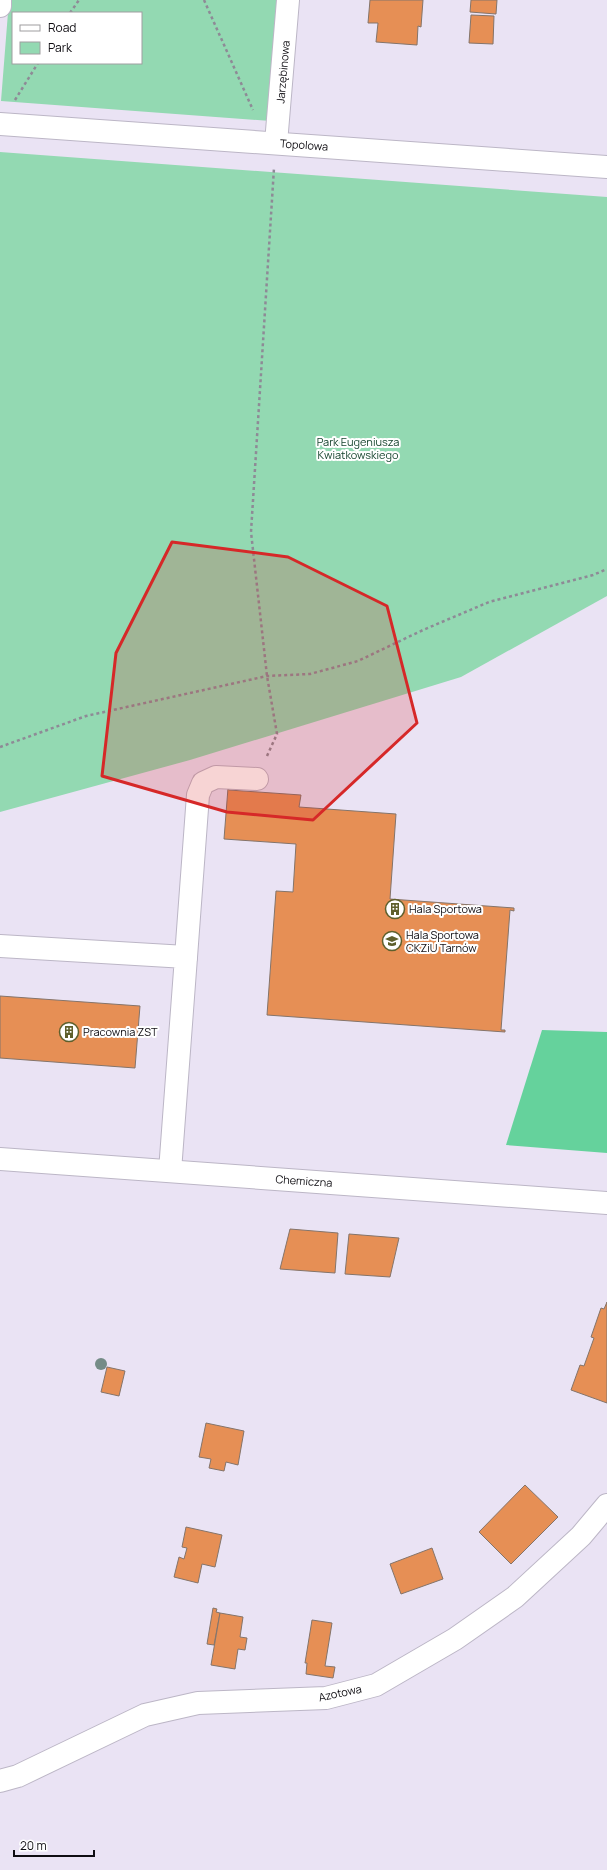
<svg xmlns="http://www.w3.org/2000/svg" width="607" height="1870" viewBox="0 0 607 1870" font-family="Manrope,sans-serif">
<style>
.green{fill:#93d9b2;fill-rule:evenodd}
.forest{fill:#65d29c}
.building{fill:#e68f55;stroke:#84746a}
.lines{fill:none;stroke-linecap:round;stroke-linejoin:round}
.minor-casing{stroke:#bcb6c6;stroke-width:24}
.path{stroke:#8e8a96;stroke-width:2.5;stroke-dasharray:3 3;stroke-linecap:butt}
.minor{stroke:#fff;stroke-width:22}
.tree{fill:#758c87}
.marked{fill:#d62828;fill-opacity:0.2;stroke:#d62828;stroke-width:3;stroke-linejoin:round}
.labels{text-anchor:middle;stroke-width:4;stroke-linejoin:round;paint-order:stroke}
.street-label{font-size:11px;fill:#0f0d12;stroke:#fff}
.park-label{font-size:11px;fill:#16442e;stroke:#fff}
.poi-label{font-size:11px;fill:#0f0d12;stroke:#fff;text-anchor:start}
</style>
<rect width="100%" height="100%" fill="#eae3f4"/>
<!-- green -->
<g class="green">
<path d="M9,0H280L271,121L1,101ZM13,13H141V63H13Z"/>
<path d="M0,152L607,197V596L461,677L190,760L0,812Z"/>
</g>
<!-- forest -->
<path class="forest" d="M542,1030L607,1032V1153L506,1145Z"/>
<!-- building -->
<g class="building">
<path d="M370,0H423L421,27L418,26L417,45L376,42L378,23H368Z"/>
<path d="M471,0H497L496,14L470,12Z"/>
<path d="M471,15L494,16L493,44L469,43Z"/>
<path d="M228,788L229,790L301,795L299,807L396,814L390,899L514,908V911L510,910L501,1030H505V1032L267,1015L276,891L293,892L296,844L224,839Z"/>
<path d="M0,996L140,1006L135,1068L0,1058Z"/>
<path d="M290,1229L338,1233L335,1273L280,1269Z"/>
<path d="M349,1234L399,1238L390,1277L345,1274Z"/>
<path d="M607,1302V1403L571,1390L580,1365L584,1366L594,1338L591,1337L601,1308L604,1309Z"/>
<path d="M107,1367L125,1371L119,1396L101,1392Z"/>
<path d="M206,1423L244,1431L238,1465L226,1462L224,1471L209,1468L211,1459L199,1457Z"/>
<path d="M525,1485L558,1517L511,1564L479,1532Z"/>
<path d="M186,1527L222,1535L215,1567L202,1564L198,1583L174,1577L179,1557L184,1559L187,1548L182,1547Z"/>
<path d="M432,1548L443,1579L401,1594L390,1564Z"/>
<path d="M213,1608L217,1609L216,1612L220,1613L214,1645L207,1644Z"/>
<path d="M220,1613L243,1617L240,1637L247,1638L245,1650L238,1649L235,1669L211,1665Z"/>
<path d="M312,1620L332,1623L325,1666L335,1667L333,1678L306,1674L307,1663H305Z"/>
</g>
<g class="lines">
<!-- minor casing -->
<g class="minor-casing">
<g id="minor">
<path d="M0,6V0"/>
<path d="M0,124L607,167"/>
<path d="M276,143L288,0"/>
<path d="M0,946L186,957L170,1171"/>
<path d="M186,957L198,795L203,783L216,777L257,779"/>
<path d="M0,1159L607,1203"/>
<path d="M0,1781L18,1776L145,1715L198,1703L326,1698L376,1685L455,1639L515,1597L581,1536L607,1505"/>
</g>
</g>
<!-- path -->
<g class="path">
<path d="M204,0L253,110"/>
<path d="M70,13L79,0"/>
<path d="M15,100L38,63"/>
<path d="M0,747L86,716L267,676L310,674L358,661L423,630L489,602L593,575L607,569"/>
<path d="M267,756L277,734L267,676L251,532L274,168"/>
</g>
<!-- minor -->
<use href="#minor" class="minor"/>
</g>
<!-- trees -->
<circle class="tree" cx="101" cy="1364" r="6"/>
<!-- marked area -->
<path class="marked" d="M172,542L288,557L387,606L417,723L313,820L227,812L102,776L116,653Z"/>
<!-- icons -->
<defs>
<g id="building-ring" transform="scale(1)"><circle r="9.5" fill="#fff" stroke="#5e5f2c" stroke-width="1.5"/><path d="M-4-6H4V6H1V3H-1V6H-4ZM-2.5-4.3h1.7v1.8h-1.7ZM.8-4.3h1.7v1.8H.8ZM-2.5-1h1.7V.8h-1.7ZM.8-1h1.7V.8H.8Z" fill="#5e5f2c"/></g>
<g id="school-ring" transform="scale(1)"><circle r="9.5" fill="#fff" stroke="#5e5f2c" stroke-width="1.5"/><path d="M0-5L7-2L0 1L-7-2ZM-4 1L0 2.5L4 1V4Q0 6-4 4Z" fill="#5e5f2c"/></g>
</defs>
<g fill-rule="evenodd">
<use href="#building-ring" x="395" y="909"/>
<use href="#school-ring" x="392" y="941"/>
<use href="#building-ring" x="69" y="1032"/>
</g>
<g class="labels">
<!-- street labels -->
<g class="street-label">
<text transform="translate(283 72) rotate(-85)" y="4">Jarzębinowa</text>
<text transform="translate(304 145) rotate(4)" y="4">Topolowa</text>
<text transform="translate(304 1181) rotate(4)" y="4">Chemiczna</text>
<text transform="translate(340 1693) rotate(-12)" y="4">Azotowa</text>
</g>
<!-- park labels -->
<g class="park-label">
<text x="358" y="446">Park Eugeniusza<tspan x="358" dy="13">Kwiatkowskiego</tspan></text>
</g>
<!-- poi labels -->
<g class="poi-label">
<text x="409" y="913">Hala Sportowa</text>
<text x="406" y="939">Hala Sportowa<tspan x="406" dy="13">CKZiU Tarnów</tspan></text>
<text x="83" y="1036">Pracownia ZST</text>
</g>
</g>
<!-- legend -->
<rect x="12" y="12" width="130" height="52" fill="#ffffff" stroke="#9f9ea0"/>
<rect x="20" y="25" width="20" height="6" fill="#ffffff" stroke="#9f9ea0"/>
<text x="48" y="32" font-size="12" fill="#0f0d12">Road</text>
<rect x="20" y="42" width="20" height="12" fill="#93d9b2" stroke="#9f9ea0"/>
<text x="48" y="52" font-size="12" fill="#0f0d12">Park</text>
<!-- scale -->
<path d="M14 1850v6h80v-6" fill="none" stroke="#0f0d12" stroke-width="2"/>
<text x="20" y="1850" font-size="12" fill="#0f0d12" stroke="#ffffff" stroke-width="3" paint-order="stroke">20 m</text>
</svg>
